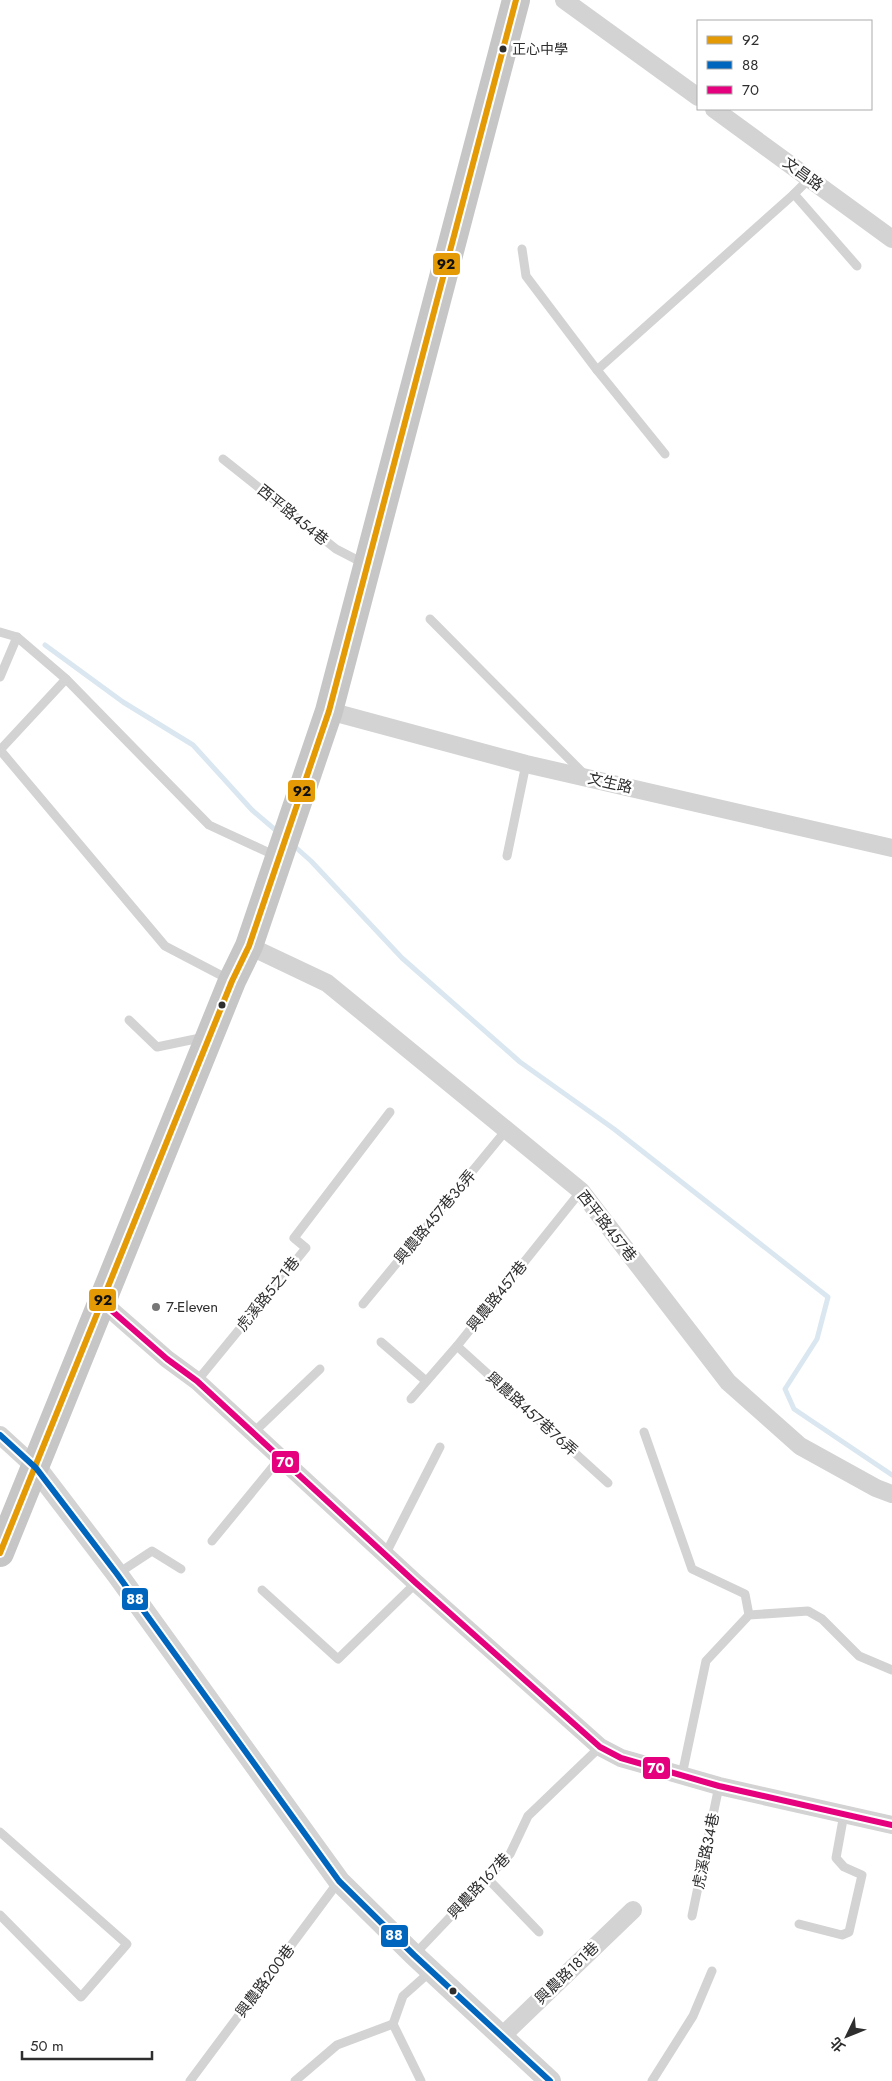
<svg xmlns="http://www.w3.org/2000/svg" width="892" height="2081" viewBox="0 0 892 2081" font-family="Jost,'Noto Sans TC',sans-serif">
<style>
.lines{fill:none;stroke-linecap:round;stroke-linejoin:round}
.stream{stroke:#dbe7f0;stroke-width:5}
.service{stroke:#d3d3d3;stroke-width:9}
.minor{stroke:#d3d3d3;stroke-width:18}
.tertiary{stroke:#d3d3d3;stroke-width:22}
.primary{stroke:#c6c6c6;stroke-width:28}
.bus-1-casing{stroke:#fff;stroke-width:10}
.bus-2-casing{stroke:#fff;stroke-width:10}
.bus-3-casing{stroke:#fff;stroke-width:10}
.bus-1{stroke:#e39a05;stroke-width:6}
.bus-2{stroke:#0065bd;stroke-width:6}
.bus-3{stroke:#e5007d;stroke-width:6}
.bus-dot{fill:#2e2e2e;stroke:#fff;stroke-width:2}
.poi-dot{fill:#777;stroke:#fff;stroke-width:2}
.labels{text-anchor:middle;stroke-width:5;stroke-linejoin:round;paint-order:stroke}
.bus-label{font-size:14px;fill:#2e2e2e;stroke:#fff;text-anchor:start}
.street-label{font-size:15px;fill:#2e2e2e;stroke:#fff}
.poi-label{font-size:15px;fill:#2e2e2e;stroke:#fff;text-anchor:start}
.line-badge{stroke:#fff;stroke-width:2}
.badge-label{font-size:14px;text-anchor:middle;font-weight:bold;fill:#fff}
.pale-badge-label{font-size:14px;text-anchor:middle;font-weight:bold;fill:#111}
</style>
<rect width="100%" height="100%" fill="#fff"/>
<g class="lines">
<!-- stream -->
<g class="stream">
<path d="M45,645L123,702L193,745L252,810L279,833"/>
<path d="M293,845L311,861L402,958L520,1062L614,1129L828,1297L817,1339L785,1389L794,1409L892,1475"/>
</g>
<!-- service -->
<g class="service">
<path d="M810,178L794,194L857,266"/>
<path d="M522,249L526,276L597,370L665,454"/>
<path d="M597,370L794,194"/>
<path d="M223,459L336,549L365,564"/>
<path d="M430,619L585,775"/>
<path d="M0,632L17,637L66,679"/>
<path d="M0,677L17,637"/>
<path d="M507,856L526,764"/>
<path d="M230,980L165,946L0,750L66,679L209,825L276,856"/>
<path d="M129,1020L157,1047L205,1037"/>
<path d="M363,1304L507,1129"/>
<path d="M381,1342L426,1381"/>
<path d="M457,1346L608,1483"/>
<path d="M197,1381L306,1248L294,1238L390,1112"/>
<path d="M411,1399L457,1346L581,1191"/>
<path d="M644,1432L692,1569L745,1594L749,1615"/>
<path d="M253,1433L320,1369"/>
<path d="M212,1541L280,1458"/>
<path d="M385,1555L440,1447"/>
<path d="M117,1574L152,1551L181,1569"/>
<path d="M262,1590L338,1659L416,1583"/>
<path d="M682,1775L706,1661L749,1615L808,1611L822,1619L859,1656L892,1670"/>
<path d="M0,1832L127,1944L81,1997L0,1915"/>
<path d="M488,1879L539,1932"/>
<path d="M692,1916L719,1786"/>
<path d="M799,1924L842,1935L849,1932L862,1875L844,1867L836,1858L844,1814"/>
<path d="M414,1955L510,1854L528,1816L600,1747"/>
<path d="M190,2081L339,1881"/>
<path d="M295,2081L337,2045L393,2024"/>
<path d="M421,2081L393,2024L403,1996L431,1971"/>
<path d="M652,2081L693,2016L712,1971"/>
</g>
<!-- minor -->
<g class="minor">
<path d="M564,0L698,97"/>
<path d="M714,109L892,239"/>
<path d="M329,711L526,764L892,848"/>
<path d="M249,946L327,983L581,1191L728,1382L800,1446L876,1488L892,1494"/>
<path d="M103,1303L167,1359L197,1381L416,1583L600,1747L621,1758L719,1786L892,1825"/>
<path d="M0,1435L36,1468"/>
<path d="M502,2036L633,1910"/>
</g>
<!-- tertiary -->
<path class="tertiary" d="M36,1468L117,1574L339,1881L414,1955L550,2081"/>
<!-- primary -->
<path class="primary" d="M0,1553L232,981L249,946L329,711L516,0"/>
<!-- bus-1 casing -->
<g class="bus-1-casing">
<path id="bus-1" d="M0,1553L232,981L249,946L329,711L516,0"/>
</g>
<!-- bus-2 casing -->
<g class="bus-2-casing">
<path id="bus-2" d="M0,1435L36,1468L117,1574L339,1881L414,1955L550,2081"/>
</g>
<!-- bus-3 casing -->
<g class="bus-3-casing">
<path id="bus-3" d="M103,1303L167,1359L197,1381L416,1583L600,1747L621,1758L719,1786L892,1825"/>
</g>
<!-- bus-1 -->
<use href="#bus-1" class="bus-1"/>
<!-- bus-2 -->
<use href="#bus-2" class="bus-2"/>
<!-- bus-3 -->
<use href="#bus-3" class="bus-3"/>
</g>
<!-- markers -->
<g class="bus-dot">
<circle cx="503" cy="49" r="4.5"/>
<circle cx="222" cy="1005" r="4.5"/>
<circle cx="453" cy="1991" r="4.5"/>
</g>
<circle class="poi-dot" cx="156" cy="1307" r="5"/>
<g class="labels">
<!-- bus labels -->
<g class="bus-label">
<text x="512" y="54">正心中學</text>
</g>
<!-- street labels -->
<g class="street-label">
<text transform="translate(803 174) rotate(36)" y="5">文昌路</text>
<text transform="translate(293 515) rotate(39)" y="5">西平路454巷</text>
<text transform="translate(610 783) rotate(13)" y="5">文生路</text>
<text transform="translate(435 1217) rotate(-50)" y="5">興農路457巷36弄</text>
<text transform="translate(607 1226) rotate(52)" y="5">西平路457巷</text>
<text transform="translate(268 1294) rotate(-51)" y="5">虎溪路5之1巷</text>
<text transform="translate(497 1296) rotate(-51)" y="5">興農路457巷</text>
<text transform="translate(532 1414) rotate(42)" y="5">興農路457巷76弄</text>
<text transform="translate(706 1851) rotate(-78)" y="5">虎溪路34巷</text>
<text transform="translate(479 1886) rotate(-47)" y="5">興農路167巷</text>
<text transform="translate(567 1973) rotate(-44)" y="5">興農路181巷</text>
<text transform="translate(265 1981) rotate(-53)" y="5">興農路200巷</text>
</g>
<!-- poi labels -->
<g class="poi-label">
<text x="166" y="1312">7-Eleven</text>
</g>
</g>
<g class="line-badge">
<rect x="432" y="252" width="29" height="24" rx="5" fill="#e39a05"/>
<rect x="287" y="779" width="29" height="24" rx="5" fill="#e39a05"/>
<rect x="88" y="1288" width="29" height="24" rx="5" fill="#e39a05"/>
<rect x="271" y="1450" width="29" height="24" rx="5" fill="#e5007d"/>
<rect x="121" y="1587" width="28" height="24" rx="5" fill="#0065bd"/>
<rect x="642" y="1756" width="29" height="24" rx="5" fill="#e5007d"/>
<rect x="380" y="1924" width="29" height="24" rx="5" fill="#0065bd"/>
</g>
<g class="badge-label">
<text x="285" y="1467">70</text>
<text x="135" y="1604">88</text>
<text x="656" y="1773">70</text>
<text x="394" y="1940">88</text>
</g>
<g class="pale-badge-label">
<text x="446" y="269">92</text>
<text x="302" y="796">92</text>
<text x="103" y="1305">92</text>
</g>
<!-- legend -->
<rect x="697" y="20" width="175" height="90" fill="#ffffff" stroke="#ababab"/>
<rect x="707" y="36" width="25" height="8" fill="#e39a05" stroke="#ababab"/>
<text x="742" y="45" font-size="15" fill="#2e2e2e">92</text>
<rect x="707" y="61" width="25" height="8" fill="#0065bd" stroke="#ababab"/>
<text x="742" y="70" font-size="15" fill="#2e2e2e">88</text>
<rect x="707" y="86" width="25" height="8" fill="#e5007d" stroke="#ababab"/>
<text x="742" y="95" font-size="15" fill="#2e2e2e">70</text>
<!-- north arrow -->
<g transform="translate(847 2036) rotate(227)" stroke="#ffffff" stroke-width="4" paint-order="stroke">
<path d="M0-4L9 19L0 12L-9 19Z" fill="#2e2e2e"/>
<text y="-8" font-size="14" font-weight="bold" text-anchor="middle" fill="#2e2e2e">北</text>
</g>
<!-- scale -->
<path d="M22 2051v8h130v-8" fill="none" stroke="#2e2e2e" stroke-width="2.5"/>
<text x="30" y="2051" font-size="15" fill="#2e2e2e" stroke="#ffffff" stroke-width="4" paint-order="stroke">50 m</text>
</svg>
